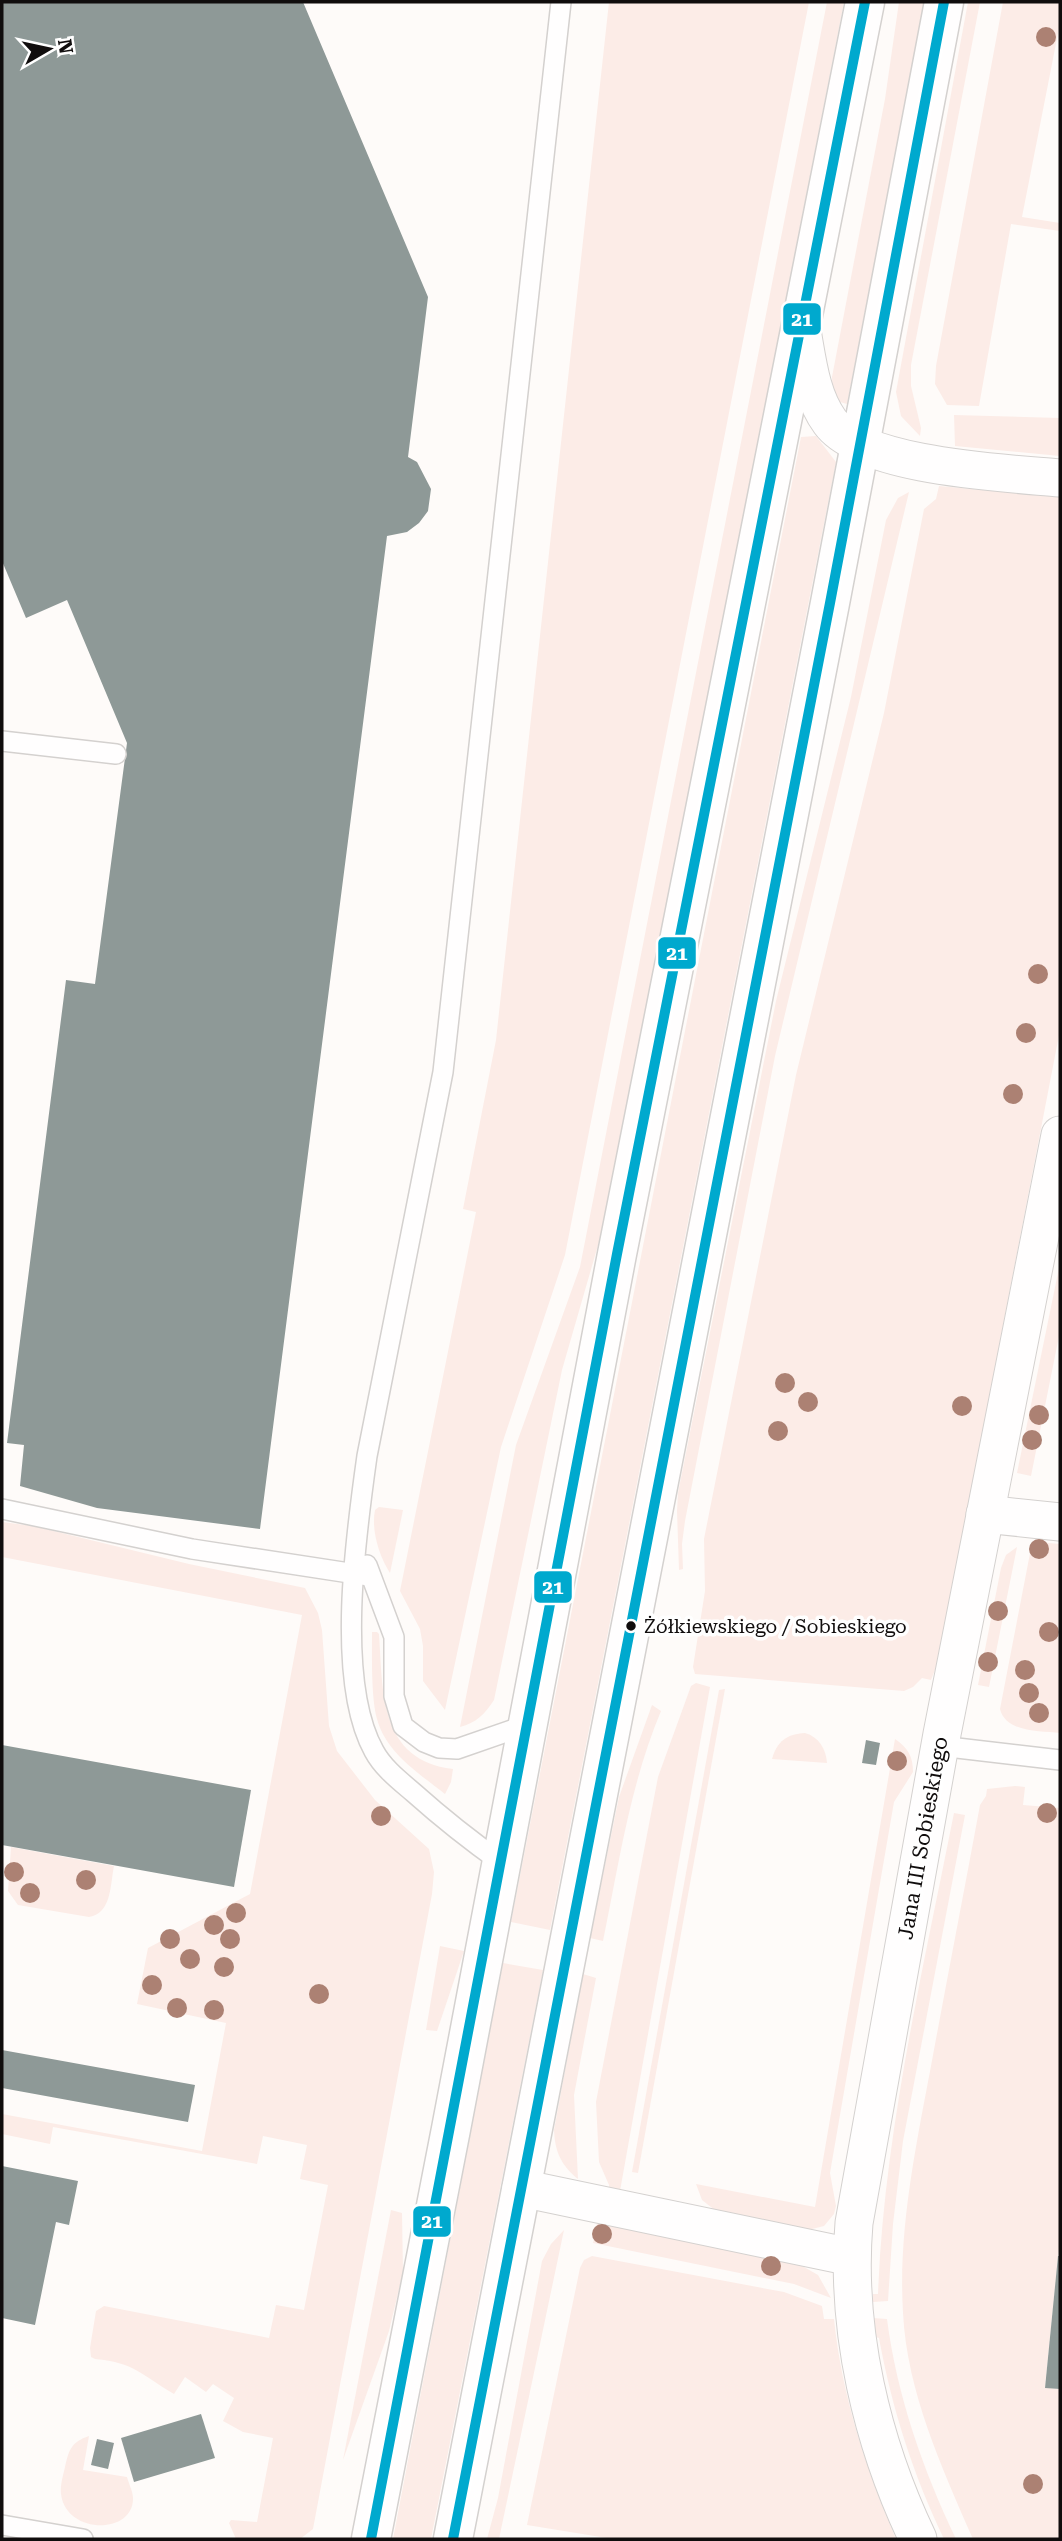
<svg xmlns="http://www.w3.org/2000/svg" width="1062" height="2541" viewBox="0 0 1062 2541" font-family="'Roboto Serif',serif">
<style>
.green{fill:#fcece7}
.building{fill:#8e9997}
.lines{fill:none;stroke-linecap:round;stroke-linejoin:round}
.service-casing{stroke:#d4d1cf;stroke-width:22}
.minor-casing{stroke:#d4d1cf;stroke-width:39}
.primary-casing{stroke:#d4d1cf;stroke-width:41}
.service{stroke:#fffefe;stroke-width:19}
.minor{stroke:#fffefe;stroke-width:37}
.primary{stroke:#fffefe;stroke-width:38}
.bus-1-casing{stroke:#fff;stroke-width:16}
.bus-1{stroke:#00a9ce;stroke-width:10}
.tree{fill:#ac8173}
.bus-dot{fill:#100d0d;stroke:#fff;stroke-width:2.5}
.labels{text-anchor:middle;stroke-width:7;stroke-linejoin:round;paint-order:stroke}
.bus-label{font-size:19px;fill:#100d0d;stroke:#fff;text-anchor:start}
.street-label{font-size:21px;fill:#100d0d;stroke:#fff}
.line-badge{stroke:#fff;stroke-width:2.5}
.badge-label{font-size:19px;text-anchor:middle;font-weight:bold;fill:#fff}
</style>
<rect width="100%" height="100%" fill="#fefbf9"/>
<!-- green -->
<g class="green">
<path d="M609,2H809L565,1255L501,1447L445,1710L423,1681V1646L420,1629L400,1591L476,1212L463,1209L496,1040Z"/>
<path d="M827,2H844L609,1207L562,1370L494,1700C485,1714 476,1723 460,1727L516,1445L580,1267Z"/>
<path d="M899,2H925L847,404L833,400L832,377L885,99Z"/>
<path d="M968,2H980L911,365V386L921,428L920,436L901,416L896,392Z"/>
<path d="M1003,2H1060V23L1022,217L1060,223V231L1011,224L979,406L947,405L935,384L936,366Z"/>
<path d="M954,415L1060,418V456L955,446Z"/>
<path d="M816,436L836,462L550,1930L511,1922L801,437Z"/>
<path d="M939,486L1060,497V1030L938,1662L931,1680L922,1678L913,1687L904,1691L695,1674L693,1667L705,1591L704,1539L796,1075L884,713L924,509L936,499Z"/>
<path d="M909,492L775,1056L685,1521L682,1544L683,1569L679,1570L677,1511L678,1493L776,1001L851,697L886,520L898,498Z"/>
<path d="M1060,1263V1331L1031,1476L1017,1473Z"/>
<path d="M379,1507L403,1510L390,1573C379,1556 371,1530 375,1510Z"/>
<path d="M2,1522L33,1526L189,1564L305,1588L318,1613L322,1630L329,1726L337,1751L375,1800L429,1849L434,1872L432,1894L313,2529L300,2539H236L229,2523L231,2520L257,2522L273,2438L243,2432L223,2421L234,2398L213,2384L206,2392L185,2377L174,2394C141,2375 136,2363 95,2359L91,2357L90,2348L96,2311L104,2306L269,2338L276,2305L304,2310L328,2185L300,2179L307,2145L263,2136L257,2164L53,2127L50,2144L2,2134V2114L202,2151L226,2023L137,2004L148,1948L250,1894L302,1615L2,1557Z"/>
<path d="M1038,1542L1060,1544V1733C1041,1731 1006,1733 1000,1709L1032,1543Z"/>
<path d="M1017,1547L989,1687L978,1685L1001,1568L1006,1555Z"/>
<path d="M372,1632H377L379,1634C383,1692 379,1760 453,1769L451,1782L445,1794C420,1774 386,1753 377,1719C371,1698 372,1655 372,1632Z"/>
<path d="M696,1683L710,1687L620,2191L609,2188V2185L599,2162L596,2102L658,1777L691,1686Z"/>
<path d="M725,1689L638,2173L632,2172L719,1690Z"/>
<path d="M652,1705L661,1711C630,1785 619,1863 603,1941L590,1938L619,1797Z"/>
<path d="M805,1733C819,1737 826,1749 827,1763L772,1759C777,1741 787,1734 805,1733Z"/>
<path d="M895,1739C908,1748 913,1756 913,1772L894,1802L830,2173L836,2206L834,2214L824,2226L808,2230L716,2211L702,2200L696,2184L815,2207Z"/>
<path d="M1015,1786L1025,1787L1023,1805L1060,1808V2237L1045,2387L1060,2389V2539H973C942,2468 907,2392 903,2313C898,2230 916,2146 931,2066C947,1979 964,1892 980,1805L986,1796L987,1789Z"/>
<path d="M954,1813L965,1815L903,2141L893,2224L888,2301L873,2302V2294H878C884,2133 923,1970 954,1813Z"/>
<path d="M11,1847L114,1866C110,1885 112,1913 89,1917L18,1905L8,1891Z"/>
<path d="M440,1946L464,1951L437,2031L426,2030Z"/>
<path d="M503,1963L543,1970L431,2539H393Z"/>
<path d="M583,1974L596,1978L574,2095L578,2179C561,2165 555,2152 554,2130Z"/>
<path d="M391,2210L402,2213L403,2272L389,2331L343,2460Z"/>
<path d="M597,2223L797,2263L818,2275L831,2298L794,2284L593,2243Z"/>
<path d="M564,2230L499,2539H487L498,2498L542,2261L551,2244Z"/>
<path d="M592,2256L784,2292L822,2306L824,2319H834C842,2397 866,2468 896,2539H613L527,2525L580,2268L584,2260Z"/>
<path d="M873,2318L887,2319C897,2396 923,2470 956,2539H944C913,2474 892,2409 879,2338L875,2337Z"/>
<path d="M89,2436L83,2470L127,2477C129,2484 133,2492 133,2498C134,2535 66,2535 61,2494C60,2485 63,2476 65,2467C69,2450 71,2442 89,2436Z"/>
</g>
<!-- building -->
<g class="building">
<path d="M2,2H303L428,297L408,457L417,462L431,489L428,511L419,523L407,532L387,536L260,1529L97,1508L20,1486L24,1445L7,1443L66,980L95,984L127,743L67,600L26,618L2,561Z"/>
<path d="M866,1740L880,1743L876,1765L862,1763Z"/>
<path d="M2,1745L251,1790L234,1887L2,1845Z"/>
<path d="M2,2050L195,2085L188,2122L2,2088Z"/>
<path d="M2,2166L78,2181L69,2225L56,2222L35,2325L2,2318Z"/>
<path d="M1058,2256H1060V2389L1045,2388Z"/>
<path d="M201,2414L215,2458L134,2482L121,2438Z"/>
<path d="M97,2439L114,2443L108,2469L91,2465Z"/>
</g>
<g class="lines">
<!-- service casing -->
<g class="service-casing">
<g id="service">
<path d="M2,741L116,754"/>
<path d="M2,1509L192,1549L369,1576"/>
<path d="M367,1565L394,1637V1696L403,1726L424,1742L439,1748L457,1749L529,1724"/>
<path d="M940,1746L1060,1760"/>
<path d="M502,1863C471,1841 442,1818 414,1793C400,1781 383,1768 374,1751C335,1681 356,1534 367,1456L443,1072L561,2"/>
<path d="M2,2525L83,2539"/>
</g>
</g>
<!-- minor casing -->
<g class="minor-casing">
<g id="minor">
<path d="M801,325C807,356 810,395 830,422C863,467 1006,473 1060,478"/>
<path d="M985,1514L1060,1522"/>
<path d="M521,2188L851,2257"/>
<path d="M918,2539C872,2443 845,2330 854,2223L942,1734L1060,1135"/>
</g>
</g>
<!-- primary casing -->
<g class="primary-casing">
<g id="primary">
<path d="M371,2539L451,2129L617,1254L865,2"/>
<path d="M453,2539L830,603L944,2"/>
</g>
</g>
<!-- service -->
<use href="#service" class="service"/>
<!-- minor -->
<use href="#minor" class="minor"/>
<!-- primary -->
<use href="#primary" class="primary"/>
<!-- bus-1 casing -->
<g class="bus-1-casing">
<g id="bus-1">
<path d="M371,2539L617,1254L865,2"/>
<path d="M453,2539L830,603L944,2"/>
</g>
</g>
<!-- bus-1 -->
<use href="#bus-1" class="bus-1"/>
</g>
<!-- trees -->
<g class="tree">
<circle cx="1046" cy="37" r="10"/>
<circle cx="1038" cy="974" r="10"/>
<circle cx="1026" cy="1033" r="10"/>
<circle cx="1013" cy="1094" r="10"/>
<circle cx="785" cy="1383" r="10"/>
<circle cx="808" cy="1402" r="10"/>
<circle cx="962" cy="1406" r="10"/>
<circle cx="1039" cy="1415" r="10"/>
<circle cx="778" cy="1431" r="10"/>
<circle cx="1032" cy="1440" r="10"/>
<circle cx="1039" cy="1549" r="10"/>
<circle cx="998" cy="1611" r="10"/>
<circle cx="1049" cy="1632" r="10"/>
<circle cx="988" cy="1662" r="10"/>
<circle cx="1025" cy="1670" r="10"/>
<circle cx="1029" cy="1693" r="10"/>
<circle cx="1039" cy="1713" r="10"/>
<circle cx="897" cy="1761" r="10"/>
<circle cx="1047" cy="1813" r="10"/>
<circle cx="381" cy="1816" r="10"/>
<circle cx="14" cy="1872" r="10"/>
<circle cx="86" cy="1880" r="10"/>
<circle cx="30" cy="1893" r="10"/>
<circle cx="236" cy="1913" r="10"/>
<circle cx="214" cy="1925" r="10"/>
<circle cx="170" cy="1939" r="10"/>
<circle cx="230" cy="1939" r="10"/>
<circle cx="190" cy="1959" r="10"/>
<circle cx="224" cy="1967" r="10"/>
<circle cx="152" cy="1985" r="10"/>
<circle cx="319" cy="1994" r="10"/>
<circle cx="177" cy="2008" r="10"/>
<circle cx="214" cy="2010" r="10"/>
<circle cx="602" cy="2234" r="10"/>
<circle cx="771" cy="2266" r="10"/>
<circle cx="1033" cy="2484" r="10"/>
</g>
<!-- markers -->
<circle class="bus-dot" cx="631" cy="1626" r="6"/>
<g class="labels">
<!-- bus labels -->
<g class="bus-label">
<text x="644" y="1633">Żółkiewskiego / Sobieskiego</text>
</g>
<!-- street labels -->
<g class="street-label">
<text transform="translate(923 1838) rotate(-80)" y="7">Jana III Sobieskiego</text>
</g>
</g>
<g class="line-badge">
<rect x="782" y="302" width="40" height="34" rx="7" fill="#00a9ce"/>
<rect x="657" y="936" width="40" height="34" rx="7" fill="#00a9ce"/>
<rect x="533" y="1570" width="40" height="34" rx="7" fill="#00a9ce"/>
<rect x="412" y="2205" width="40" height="33" rx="7" fill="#00a9ce"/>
</g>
<g class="badge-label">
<text x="802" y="326">21</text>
<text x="677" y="960">21</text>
<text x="553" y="1594">21</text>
<text x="432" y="2228">21</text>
</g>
<!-- border -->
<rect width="1062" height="2541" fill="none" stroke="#100d0d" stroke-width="7"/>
<!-- north arrow -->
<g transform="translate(49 49) rotate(81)" stroke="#ffffff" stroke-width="5" paint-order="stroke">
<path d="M0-5L12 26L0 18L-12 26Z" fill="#100d0d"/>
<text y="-10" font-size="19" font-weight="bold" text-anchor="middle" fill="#100d0d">N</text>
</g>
</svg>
